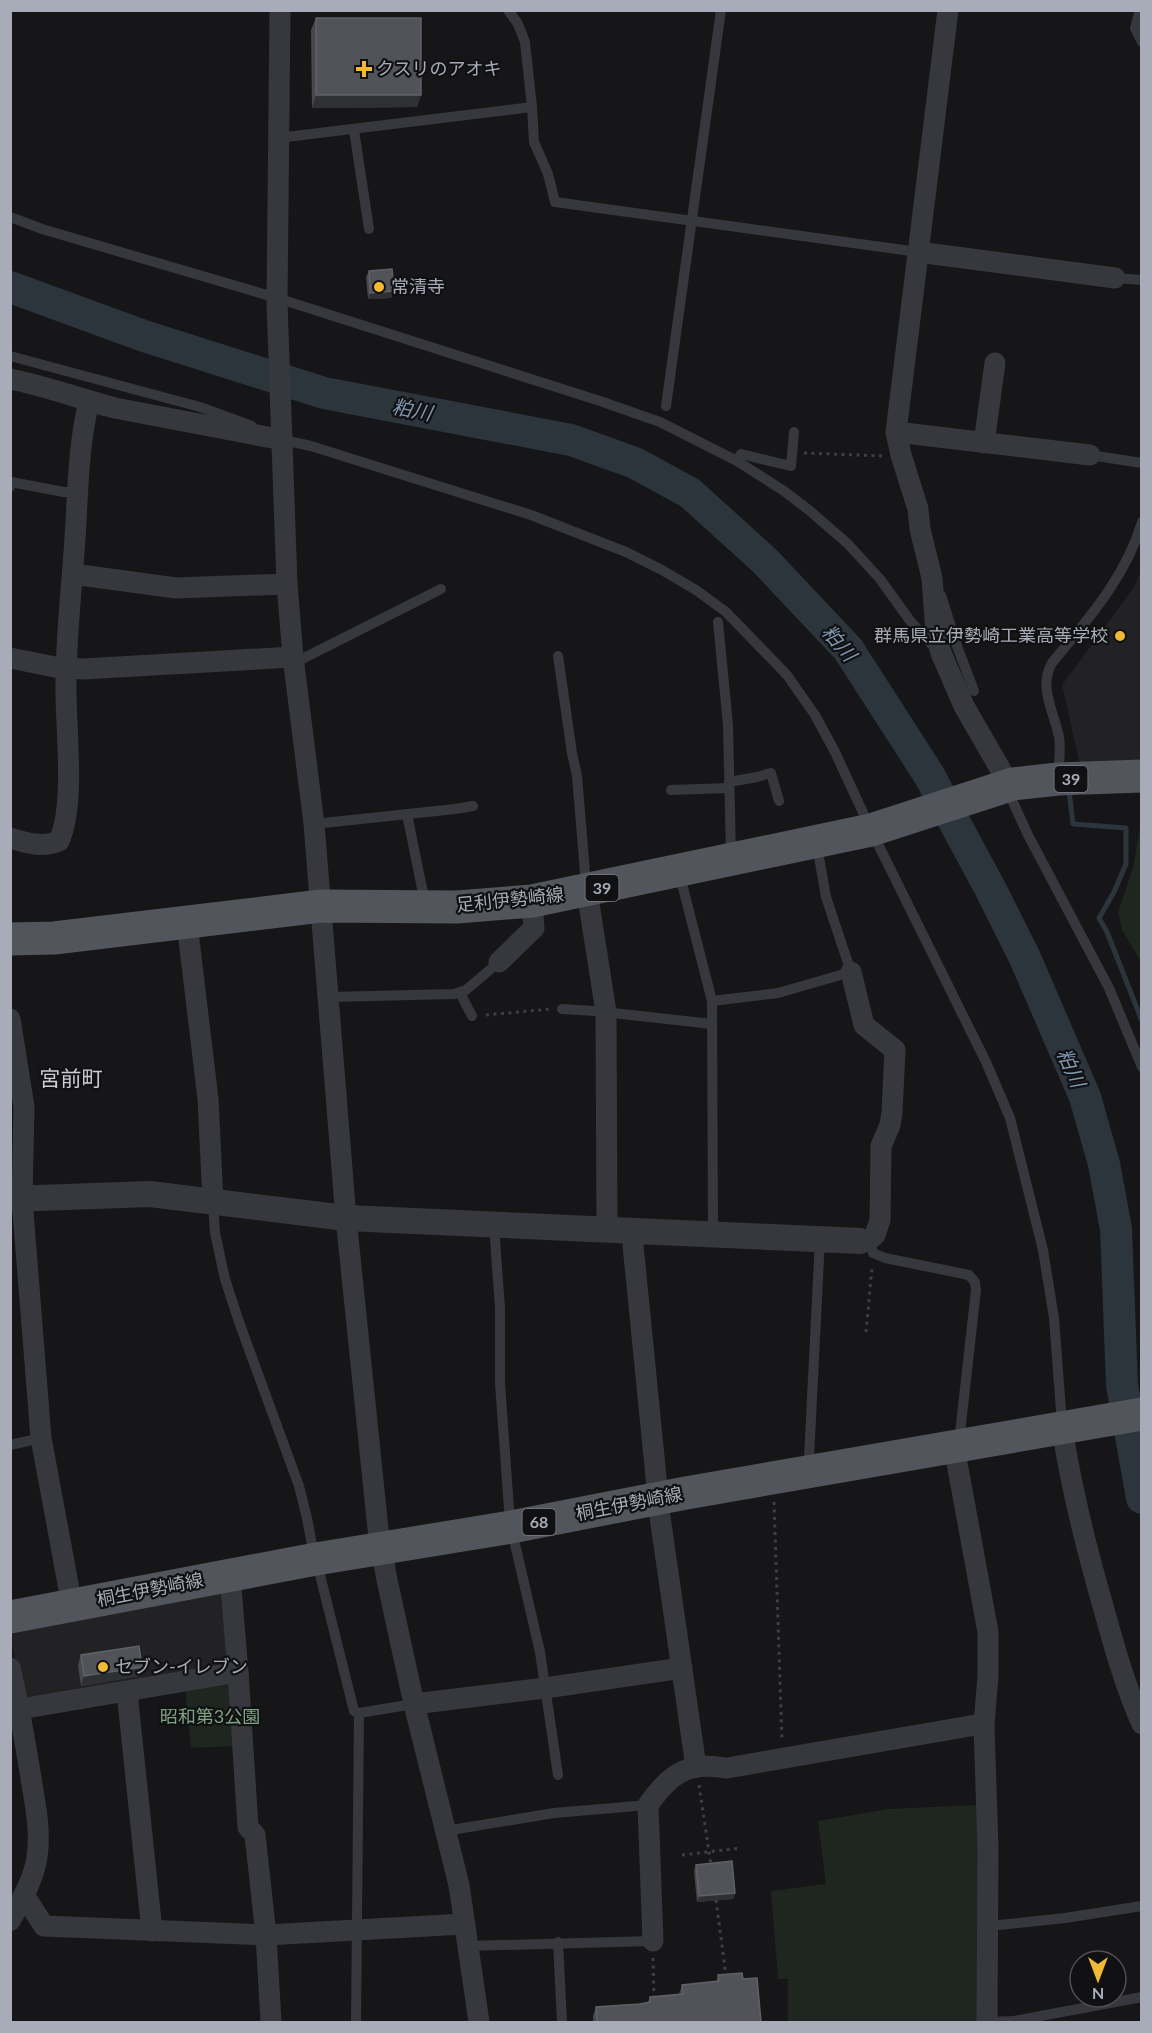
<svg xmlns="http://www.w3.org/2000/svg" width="1152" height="2033" viewBox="0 0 1152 2033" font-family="Lato,'Noto Sans JP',sans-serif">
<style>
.built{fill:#222225}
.green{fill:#1e261f}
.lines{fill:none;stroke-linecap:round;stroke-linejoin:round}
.stream{stroke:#2c343c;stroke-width:5}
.river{stroke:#2c343c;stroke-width:32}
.path{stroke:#3d3f44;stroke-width:3;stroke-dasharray:3 4.5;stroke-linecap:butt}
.service{stroke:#37383d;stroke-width:10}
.minor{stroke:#37383d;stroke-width:21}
.tertiary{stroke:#37383d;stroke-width:26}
.primary{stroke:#53555c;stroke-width:33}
.wall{fill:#47484d}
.shaded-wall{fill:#2f3033}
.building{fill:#525359;stroke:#5f6168;stroke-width:1.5}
.poi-dot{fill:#f0ba36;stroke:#111113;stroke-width:2}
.labels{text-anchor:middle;stroke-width:4.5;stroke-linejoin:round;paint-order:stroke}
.shield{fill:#111113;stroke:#7b7e86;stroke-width:1.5}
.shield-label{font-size:16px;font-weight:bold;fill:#a8acb8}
.poi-label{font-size:18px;fill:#a8acb8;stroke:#111113;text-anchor:start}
.street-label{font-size:18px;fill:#a8acb8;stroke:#111113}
.park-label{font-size:18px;fill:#7fa383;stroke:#111113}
.water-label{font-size:20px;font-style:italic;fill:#8098b2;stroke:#111113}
.quarter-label{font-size:21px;fill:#c9cbd4;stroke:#111113}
</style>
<rect width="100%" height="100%" fill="#161618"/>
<!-- built -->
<g class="built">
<path d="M1141,571V766L1081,769L1062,685L1134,587Z"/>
<path d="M224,1590L232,1664L24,1699L11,1640L10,1630Z"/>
</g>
<!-- green -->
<g class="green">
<path d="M1141,820V962L1122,930L1118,912L1133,868Z"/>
<path d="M225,1682L231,1689L234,1746L191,1748L185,1688Z"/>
<path d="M977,1805L979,1861L977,2022H788V1979H778L771,1891L826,1884L818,1821L888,1809Z"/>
</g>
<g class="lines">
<!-- stream -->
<path class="stream" d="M1069,790L1073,824L1126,828V864L1114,892L1099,918L1107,932L1142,1021"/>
<!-- river -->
<path class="river" d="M10,287L144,336L324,393L571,440L635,463L690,493L765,561L848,649L929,775L991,890L1025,958L1085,1097L1104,1164L1116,1229L1122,1385L1142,1498"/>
<!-- path -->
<g class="path">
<path d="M804,453L884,456"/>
<path d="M486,1015L551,1009"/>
<path d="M866,1332L872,1267"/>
<path d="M774,1502L782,1741"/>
<path d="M699,1785L711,1865"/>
<path d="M682,1855L741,1848"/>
<path d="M716,1900L726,1976"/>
<path d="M653,1958L654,1999"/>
</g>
<!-- service -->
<g class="service">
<path d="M508,10L518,24L525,42L532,107L534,142L548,174L555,202L918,252"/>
<path d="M1140,10L1135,28L1142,42"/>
<path d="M354,130L369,229"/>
<path d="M278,138L532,107"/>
<path d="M10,217L42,229L277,298L600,401L660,422L737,461L784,491L810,511L848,544L880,579L911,622L936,649"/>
<path d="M1115,278L1142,280"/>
<path d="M10,356L200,407L252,426"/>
<path d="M666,406L721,10"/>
<path d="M283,440L311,446L531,515L626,552L662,570L696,590L726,612L787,675L815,715L835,752L871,830L986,1062L1010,1118L1043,1250L1054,1318L1062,1424"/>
<path d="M1090,455L1142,463"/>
<path d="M737,461L741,454L791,466L794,432"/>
<path d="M10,487L11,482L64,492H78"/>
<path d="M941,595L957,646L974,691"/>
<path d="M718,622L728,725L731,855"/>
<path d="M558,656L572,753L577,776L586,885"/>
<path d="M294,663L441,589"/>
<path d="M1058,775C1059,763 1061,749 1059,737C1054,712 1038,687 1052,663C1088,619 1126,577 1142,522"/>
<path d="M729,782L757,777L771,773L779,801"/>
<path d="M1007,789L1028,835L1109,988L1142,1067"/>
<path d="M671,790L729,788"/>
<path d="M407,814L425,903"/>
<path d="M314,824L455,809L473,806"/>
<path d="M679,872L712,1001L713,1233"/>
<path d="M460,993L472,1016"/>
<path d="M329,997L454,994L466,990L499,962"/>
<path d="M712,1001L778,993L851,972L826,897L817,846"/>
<path d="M562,1009L595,1011L712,1024"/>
<path d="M213,1201L215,1233L225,1279L239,1322L299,1486L307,1518L314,1556"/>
<path d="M494,1226L500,1308V1383L509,1509L511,1527L540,1652L558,1775"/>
<path d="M869,1240L873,1253L885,1258L969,1275L975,1282L976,1290L959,1442"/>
<path d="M10,1445L41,1438"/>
<path d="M811,1469L809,1458L820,1239"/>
<path d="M317,1563L354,1711L359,1713L356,2022"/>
<path d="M359,1713L414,1704"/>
<path d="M445,1831L554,1813L648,1805"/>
<path d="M989,1926L1065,1918L1142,1906"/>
<path d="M558,1942L562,2022"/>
<path d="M467,1946L653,1941"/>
<path d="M987,2022L1014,2021L1142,1997"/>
</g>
<!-- minor -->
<g class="minor">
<path d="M280,10L277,303L287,584L293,657L314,824L346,1218L378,1529L387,1580L414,1704L459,1885L479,2022"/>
<path d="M948,10L896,432L901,455L918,509L920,529L932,578L936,634L941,653L964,706L1002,772L1006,786"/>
<path d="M918,252L1115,278"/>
<path d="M10,379C46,386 80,399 115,408L283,440"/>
<path d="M896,432L1090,455"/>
<path d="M984,443L995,363"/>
<path d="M73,574L176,588L287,584"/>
<path d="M10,658L55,667L83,669L293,657"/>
<path d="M10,838C26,843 44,848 59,841C76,804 65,725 66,683C66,635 72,586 75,538C78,493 78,445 89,402"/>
<path d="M587,891L606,1012L607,1229"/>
<path d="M187,923L208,1099L213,1201"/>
<path d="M499,962L534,928L532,901"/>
<path d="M851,972L864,1025L895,1050L892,1113L890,1125L881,1146L880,1220L875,1235L869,1240L860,1241"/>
<path d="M10,1019L24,1107L22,1199L41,1438L72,1605"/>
<path d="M633,1230V1245L660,1517L696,1767"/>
<path d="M1062,1427C1071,1488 1086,1547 1103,1606C1114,1646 1125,1686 1142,1724"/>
<path d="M958,1445L957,1463L988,1632V1676L984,1725L988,1849L987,2022"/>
<path d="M230,1575L238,1672"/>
<path d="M10,1668C19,1705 25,1741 31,1778C35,1804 41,1830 37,1857C34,1879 21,1901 10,1921"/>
<path d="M127,1692L152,1931"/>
<path d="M414,1704L545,1688L682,1668"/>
<path d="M20,1709L238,1672L248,1827L255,1835L266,1935L271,2022"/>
<path d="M24,1895L44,1926L266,1935L464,1924"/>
<path d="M653,1941L648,1805C660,1788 675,1770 697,1767C706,1765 717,1767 727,1768L976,1725H984"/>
</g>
<!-- tertiary -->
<path class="tertiary" d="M10,1199L150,1194L346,1218L860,1241"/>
<!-- primary -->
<g class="primary">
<path d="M10,939L54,938L321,906L457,907L532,901L871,830L1013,784L1058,779L1142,776"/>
<path d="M10,1617L316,1559L511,1527L686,1493L1142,1414"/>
</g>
</g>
<!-- wall -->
<g class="wall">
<path d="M316,18L421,95L417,107L312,108L311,30Z"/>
<path d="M369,271L394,291L391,298L368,299L366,277Z"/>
<path d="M81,1655L142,1667L139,1676L81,1686L78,1665Z"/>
<path d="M696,1865L735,1893L733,1899L697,1902L694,1871Z"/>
<path d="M718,1975L743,1979L761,2022H593V2016L596,2007L640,2004L648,2002L650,1997L679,1994L682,1985L716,1982Z"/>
</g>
<!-- shaded-wall -->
<g class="shaded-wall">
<path d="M316,95H421L417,107L312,108Z"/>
<path d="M394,291L391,298L368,299L370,293Z"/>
<path d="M142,1667L139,1676L81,1686L84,1676Z"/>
<path d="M735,1893L733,1899L697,1902L699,1896Z"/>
</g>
<!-- building -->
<g class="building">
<rect x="316" y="18" width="105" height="77"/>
<path d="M392,269L394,291L370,293L369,271Z"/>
<path d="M139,1646L142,1667L84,1676L81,1655Z"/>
<path d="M732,1861L735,1893L699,1896L696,1865Z"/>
<path d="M742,1973L743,1979L757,1978L761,2022H597L596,2007L640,2004L650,2002V1997L683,1994L682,1985L719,1981L718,1975Z"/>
</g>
<!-- markers -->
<g class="poi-dot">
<path d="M361 60h6v6h6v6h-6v6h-6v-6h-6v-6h6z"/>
<circle cx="379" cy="287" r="6"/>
<circle cx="1120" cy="636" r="6"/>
<circle cx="103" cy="1667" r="6"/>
</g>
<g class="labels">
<!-- shield labels -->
<g class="shield">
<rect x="1054.5" y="766" width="33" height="26" rx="4.5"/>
<rect x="585.5" y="875" width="33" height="26" rx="4.5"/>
<rect x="522.5" y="1509" width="33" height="26" rx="4.5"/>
</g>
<g class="shield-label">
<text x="1071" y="785">39</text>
<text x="602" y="894">39</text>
<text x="539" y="1528">68</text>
</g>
<!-- poi labels -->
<g class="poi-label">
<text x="376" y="75">クスリのアオキ</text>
<text x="391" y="293">常清寺</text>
<text x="1108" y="642" text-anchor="end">群馬県立伊勢崎工業高等学校</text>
<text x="115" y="1673">セブン-イレブン</text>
</g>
<!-- street labels -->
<g class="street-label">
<text transform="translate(510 900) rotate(-6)" y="6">足利伊勢崎線</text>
<text transform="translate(629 1504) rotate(-11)" y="6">桐生伊勢崎線</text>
<text transform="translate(150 1590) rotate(-11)" y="6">桐生伊勢崎線</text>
</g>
<!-- park labels -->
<g class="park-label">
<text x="210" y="1723">昭和第3公園</text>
</g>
<!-- water labels -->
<g class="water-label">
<text transform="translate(412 410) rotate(11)" y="7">粕川</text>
<text transform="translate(839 643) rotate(50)" y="7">粕川</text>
<text transform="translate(1071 1068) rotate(66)" y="7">粕川</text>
</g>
<!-- quarter labels -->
<g class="quarter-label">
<text x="71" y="1086">宮前町</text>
</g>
</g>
<!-- border -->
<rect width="1152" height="2033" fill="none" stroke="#a8acb8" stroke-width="24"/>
<!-- north arrow -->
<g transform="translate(1098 1979) rotate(180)"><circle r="28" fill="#111113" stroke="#4d4f55" stroke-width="1.5"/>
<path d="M0-4.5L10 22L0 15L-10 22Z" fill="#f0ba36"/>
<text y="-9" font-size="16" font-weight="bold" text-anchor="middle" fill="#a8acb8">N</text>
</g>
</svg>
